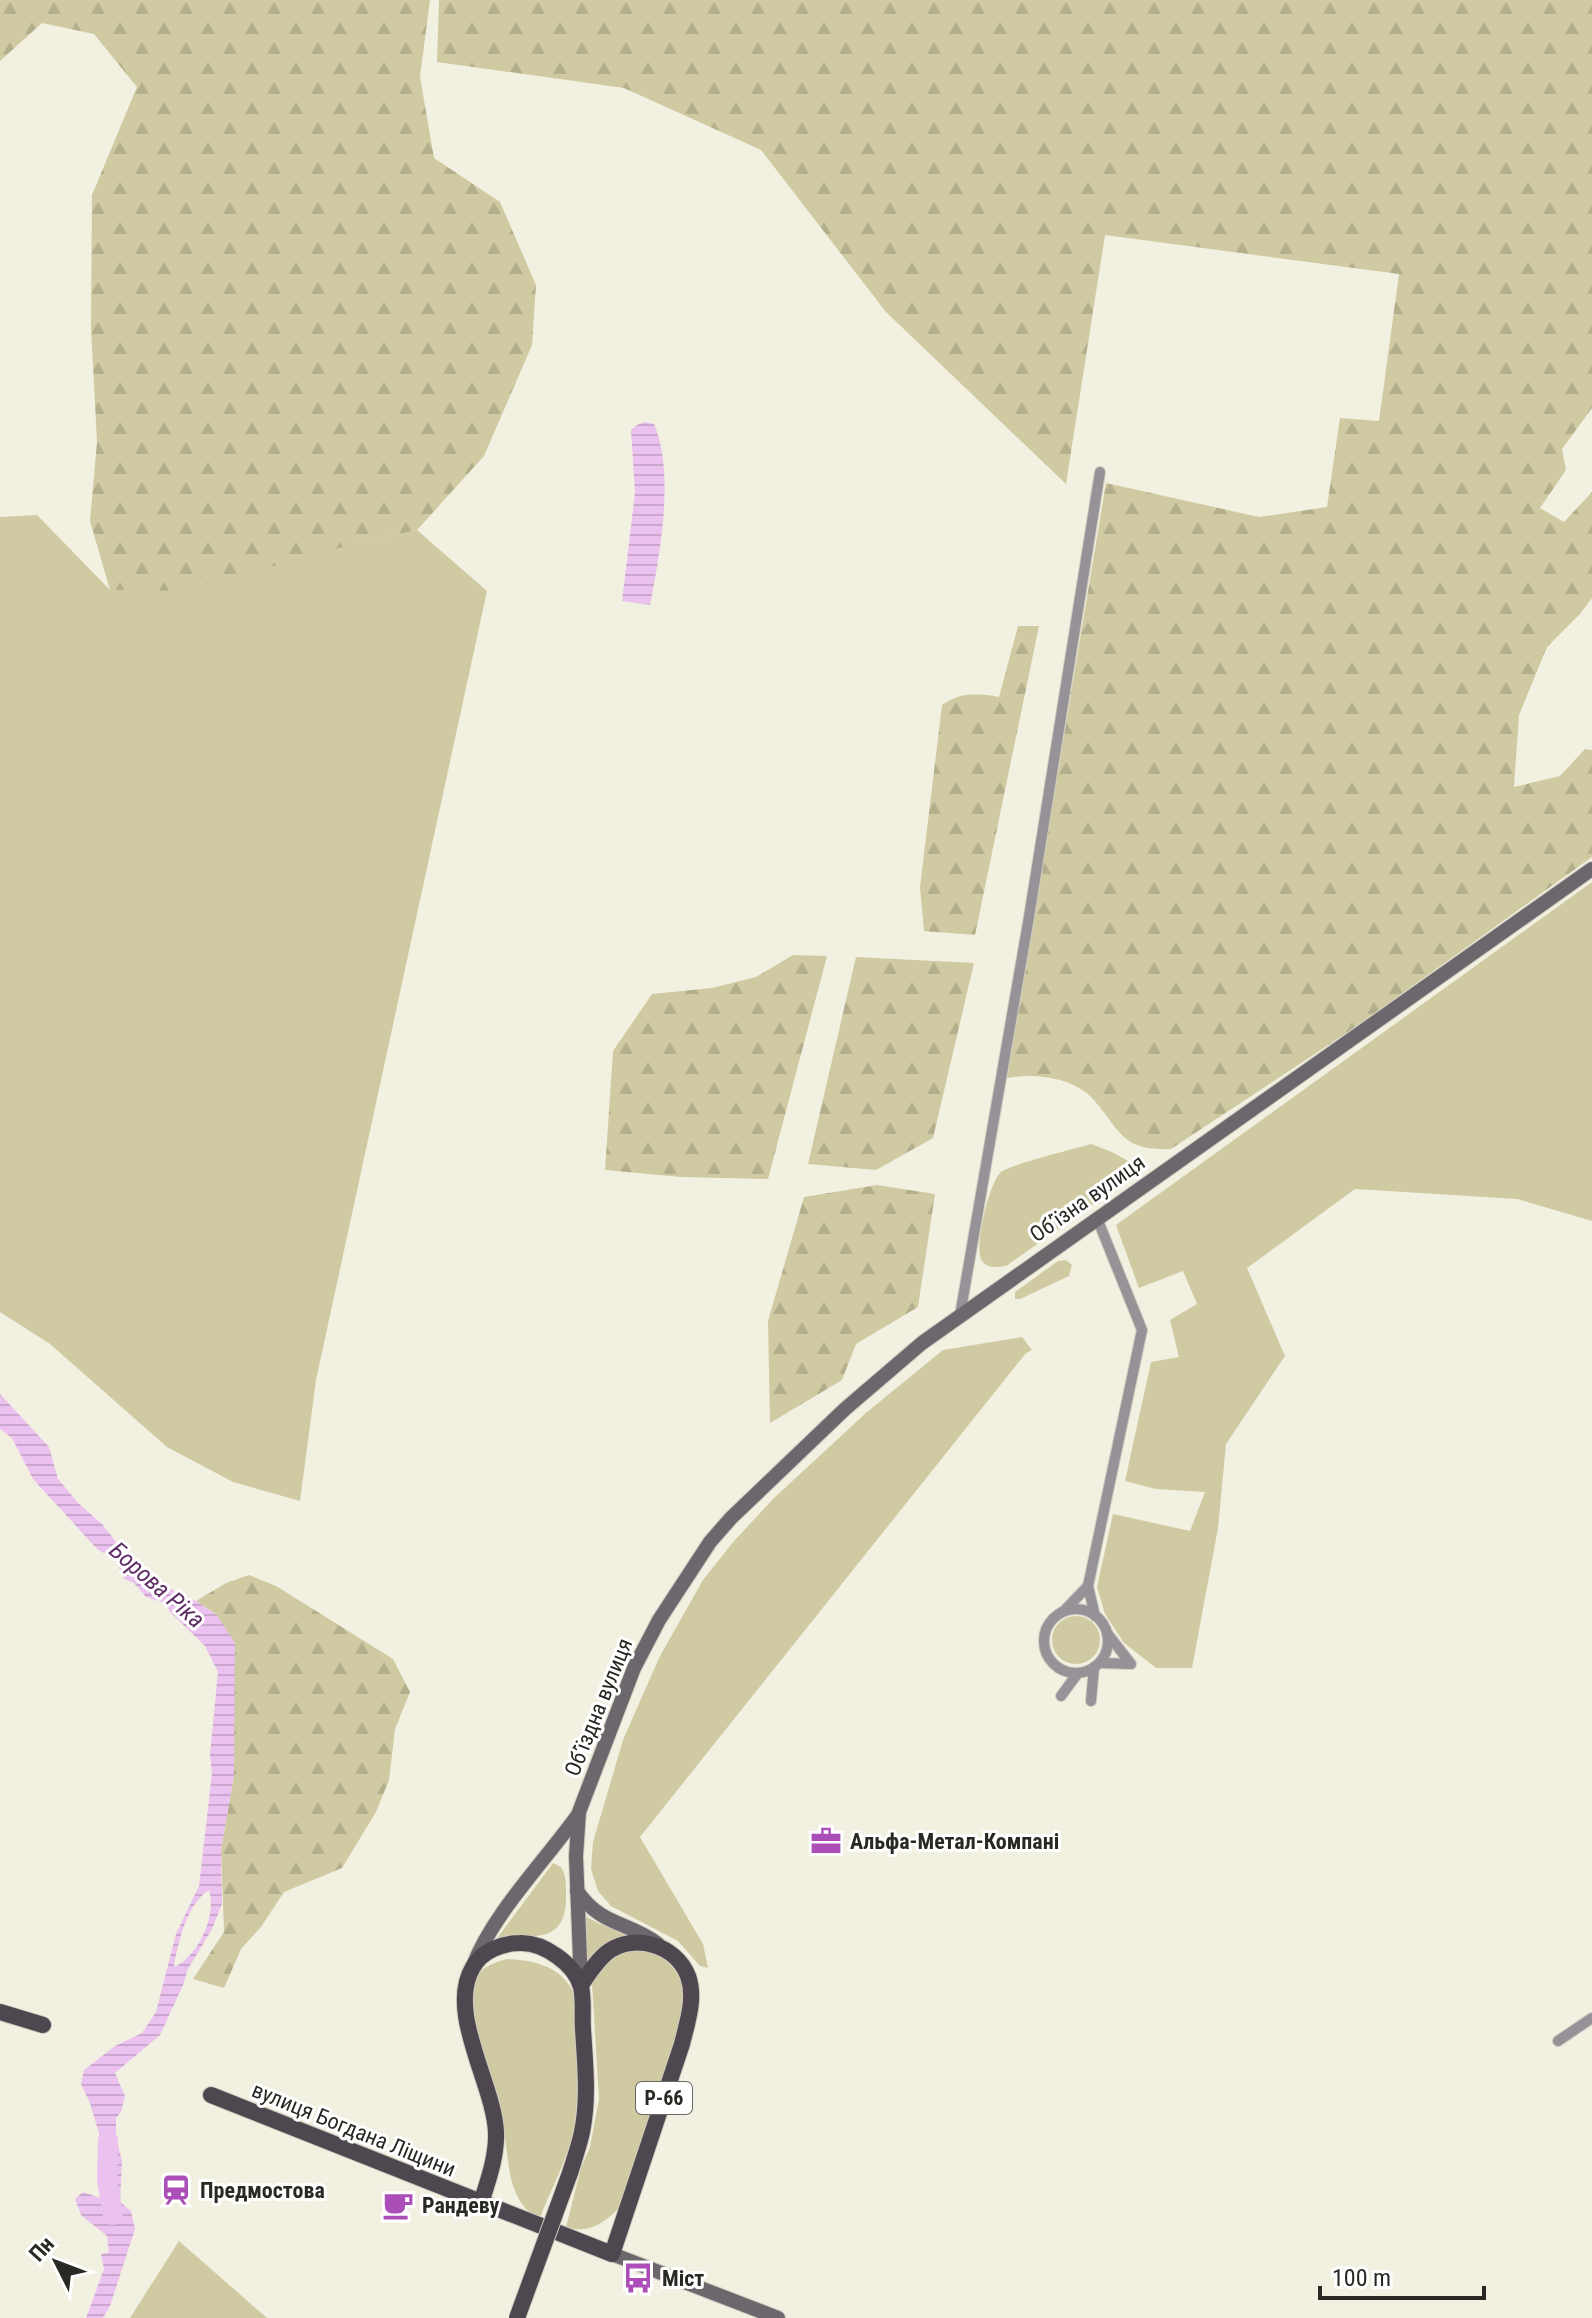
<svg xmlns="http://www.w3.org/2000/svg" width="1592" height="2318" viewBox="0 0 1592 2318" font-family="'Roboto Condensed',sans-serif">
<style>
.green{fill:#d0caa2}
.forest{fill:url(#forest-firs)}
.water{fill:url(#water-rules);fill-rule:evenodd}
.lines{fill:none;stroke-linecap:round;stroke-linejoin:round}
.river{stroke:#ebc2ef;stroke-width:20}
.minor-casing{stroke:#ceccbf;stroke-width:12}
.secondary-casing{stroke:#ceccbf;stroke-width:16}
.primary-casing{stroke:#ceccbf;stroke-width:18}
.minor{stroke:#969297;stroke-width:10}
.secondary{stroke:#6c666d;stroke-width:14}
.primary{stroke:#4f474f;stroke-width:16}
.primary-bridge-casing{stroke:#ceccbf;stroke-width:18;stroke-linecap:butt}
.primary-bridge{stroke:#4f474f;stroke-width:16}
.labels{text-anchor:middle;stroke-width:6;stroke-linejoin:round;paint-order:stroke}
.shield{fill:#fff;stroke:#696865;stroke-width:2}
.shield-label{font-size:20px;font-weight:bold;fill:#292823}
.street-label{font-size:22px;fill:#292823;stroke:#fff}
.poi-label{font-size:22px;font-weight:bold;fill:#292823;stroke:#fff;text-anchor:start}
.water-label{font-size:24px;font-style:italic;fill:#5f2e65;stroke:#fff}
</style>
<defs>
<pattern id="forest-firs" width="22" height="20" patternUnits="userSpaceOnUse" patternTransform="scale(2)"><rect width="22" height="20" fill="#d0caa2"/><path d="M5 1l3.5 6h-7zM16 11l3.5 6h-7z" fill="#b3ae8b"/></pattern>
<pattern id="water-rules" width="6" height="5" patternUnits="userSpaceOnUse" patternTransform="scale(2)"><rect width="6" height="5" fill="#ebc2ef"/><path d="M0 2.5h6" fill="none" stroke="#caa7cd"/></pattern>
</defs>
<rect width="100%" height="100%" fill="#f2f0e1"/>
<!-- green -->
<g class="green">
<path d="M37,515L110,590L303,555L417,530L487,591L316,1380L300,1501L233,1482L167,1447L50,1344L0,1312V517Z"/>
<path d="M1592,882V1221L1517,1199L1355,1189L1247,1268L1285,1356L1226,1444L1218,1528L1192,1668H1156L1124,1643L1105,1614L1097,1587L1113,1514L1190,1531L1205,1492L1156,1489L1125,1481L1151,1362L1179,1357L1170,1320L1197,1304L1183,1271L1139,1288L1116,1225Z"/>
<path d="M1091,1144L1112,1152L1128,1161L1130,1168L1125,1182L1006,1266C997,1267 988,1269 982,1261C973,1250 989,1182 1001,1172C1011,1164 1075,1149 1091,1144Z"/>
<path d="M1066,1260L1072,1265L1069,1276L1020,1299H1015V1292L1058,1261Z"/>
<path d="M1022,1337L1032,1350L1026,1353L640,1837L703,1944L708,1968L700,1966L678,1941L611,1906L598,1891L591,1869L593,1842L623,1740L660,1656L703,1580L734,1541L774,1498L867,1412L943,1350Z"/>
<circle cx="1076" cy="1640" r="24"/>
<path d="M553,1863L561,1867C567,1877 566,1887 566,1899C565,1945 532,1935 498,1937Z"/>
<path d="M583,1915L598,1923L638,1937L600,1949L585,1963Z"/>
<path d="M632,1950H646L675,1962L688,2001L620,2207C605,2223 589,2234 566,2227L581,2168L590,2147L599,2099L592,1983L610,1958Z"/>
<path d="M507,1959C531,1960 558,1965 571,1988C582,2009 579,2103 574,2128C568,2159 550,2191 539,2220C527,2211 521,2205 515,2191C507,2171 508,2152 504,2131C497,2095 462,2010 476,1978C482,1966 496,1962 507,1959Z"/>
<path d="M179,2241L267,2318H130Z"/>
</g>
<!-- forest -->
<g class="forest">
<path d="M0,0H430L420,77L434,158L500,202L536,285L532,345L484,456L417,530L354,544L182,591L110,590L90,521L97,442L91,327L92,195L137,87L94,34L42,23L0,61Z"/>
<path d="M439,0H1592V408L1562,449L1566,470L1540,508L1564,522L1592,492V598L1580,614L1547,647L1519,715L1514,787L1560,776L1585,749L1592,750V857L1354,1028L1171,1149C1119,1151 1121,1129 1091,1097C1071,1077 1033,1073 1007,1078L1106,483L1259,517L1327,507L1340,418L1379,421L1399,274L1105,235L1066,484L886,312L761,150L624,88L437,62Z"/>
<path d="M1018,626H1039L975,935L924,931L920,887L942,705C961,692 977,693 999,697Z"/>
<path d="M793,955L827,956L768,1179L681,1177L605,1170L613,1051L652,994L712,988L756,977Z"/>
<path d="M856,957L974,963L933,1138L876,1170L808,1164Z"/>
<path d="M877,1185L935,1194L918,1307L856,1344L842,1380L770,1423L768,1321L804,1197Z"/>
<path d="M249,1575L276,1586L393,1659L410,1692L395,1729L389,1780L376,1812L342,1868L284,1892L261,1927L241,1949L224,1988L193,1979L224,1932L221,1849L234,1776L217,1615L196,1601L226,1583Z"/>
</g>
<!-- water -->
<g class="water">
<path d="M645,422L654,424C675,472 660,555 650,605L622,601L635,493L631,430L637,425Z"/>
<path d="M0,1394L49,1447L58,1479L78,1503L102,1524L127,1556L174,1591L196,1601L217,1615L235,1643L234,1776L221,1849L222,1904L212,1929L188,1969L183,1985L160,2035L115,2073L125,2096L121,2112L116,2118V2137L122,2161L120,2202L131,2211L135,2229L110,2306L103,2318H86L104,2269L101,2254L109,2252L107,2236L81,2215L75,2199L83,2192L103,2199L113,2181L90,2103L81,2084L84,2070L115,2046L142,2033L156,2012L176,1934L199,1886L212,1773L210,1754L218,1672L205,1646L170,1612L165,1603L146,1597L134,1583L124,1579L115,1559L98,1550L33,1479L12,1438L0,1429ZM209,1890C217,1915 199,1955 175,1967L174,1965C179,1941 186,1905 209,1890Z"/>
</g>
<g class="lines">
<!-- river -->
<path class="river" d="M108,2140L107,2180L113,2215"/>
<!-- minor casing -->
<g class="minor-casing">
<g id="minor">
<path d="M960,1315L1029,917L1100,472"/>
<path d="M1088,1586L1142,1330L1097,1218"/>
<circle cx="1076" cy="1641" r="32"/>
<path d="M1064,1611L1088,1586L1095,1616"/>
<path d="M1100,1663L1131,1664L1107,1633"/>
<path d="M1061,1696L1078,1673"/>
<path d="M1091,1701L1094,1667"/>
<path d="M1558,2041L1592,2018"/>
</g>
</g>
<!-- secondary casing -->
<g class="secondary-casing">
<g id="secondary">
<path d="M577,1891C602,1927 628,1921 658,1944"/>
<path d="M473,1966C492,1915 544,1862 577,1816"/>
<path d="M581,1985L576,1856L579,1812L634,1668L659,1620L710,1542L731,1518L845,1409L922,1343L1592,869"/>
<path d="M612,2254L778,2318"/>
</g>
</g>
<!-- primary casing -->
<g class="primary-casing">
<g id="primary">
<path d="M0,2012L43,2025"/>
<path d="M211,2095L612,2254L682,2044C687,2023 696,1998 688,1976C676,1945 635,1933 609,1951C597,1960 589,1973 581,1985"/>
<path d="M481,2203C488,2181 497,2156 496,2132C494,2084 446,2012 473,1967C482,1951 502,1943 520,1943C543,1942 575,1964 581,1987C584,1999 582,2016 583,2029C585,2063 589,2098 582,2132C579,2146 574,2160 570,2173"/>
</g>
</g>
<!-- minor -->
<use href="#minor" class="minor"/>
<!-- secondary -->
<use href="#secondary" class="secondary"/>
<!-- primary -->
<use href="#primary" class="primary"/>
<!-- primary-bridge casing -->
<g class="primary-bridge-casing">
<path id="primary-bridge" d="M517,2318L570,2173"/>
</g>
<!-- primary-bridge -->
<use href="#primary-bridge" class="primary-bridge"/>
</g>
<!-- icons -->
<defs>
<g id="office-bare" transform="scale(2.4)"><path d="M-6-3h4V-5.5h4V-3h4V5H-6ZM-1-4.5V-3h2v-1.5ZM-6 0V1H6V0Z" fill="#ab4eb7" stroke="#fff" stroke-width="2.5" paint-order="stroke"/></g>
<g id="station-bare" transform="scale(2.4)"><path d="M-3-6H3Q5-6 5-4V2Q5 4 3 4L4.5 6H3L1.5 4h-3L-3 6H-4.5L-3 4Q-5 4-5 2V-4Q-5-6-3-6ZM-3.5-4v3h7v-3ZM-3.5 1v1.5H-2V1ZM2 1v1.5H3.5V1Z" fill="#ab4eb7" stroke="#fff" stroke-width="2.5" paint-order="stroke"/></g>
<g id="cafe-bare" transform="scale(2.4)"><path d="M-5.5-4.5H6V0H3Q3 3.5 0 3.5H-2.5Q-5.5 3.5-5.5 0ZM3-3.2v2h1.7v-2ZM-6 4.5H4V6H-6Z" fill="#ab4eb7" stroke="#fff" stroke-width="2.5" paint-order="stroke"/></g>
<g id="bus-bare" transform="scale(2.4)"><path d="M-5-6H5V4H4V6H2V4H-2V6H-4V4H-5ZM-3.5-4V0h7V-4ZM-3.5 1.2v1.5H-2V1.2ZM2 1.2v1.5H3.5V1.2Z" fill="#ab4eb7" stroke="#fff" stroke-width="2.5" paint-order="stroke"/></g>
</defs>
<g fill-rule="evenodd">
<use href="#office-bare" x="826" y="1841"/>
<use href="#station-bare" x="176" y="2190"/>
<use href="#cafe-bare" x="398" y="2205"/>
<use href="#bus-bare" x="638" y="2278"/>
</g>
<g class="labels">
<!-- shield labels -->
<rect class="shield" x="636" y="2082" width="56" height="32" rx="6"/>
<g class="shield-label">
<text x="664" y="2105">Р-66</text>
</g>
<!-- street labels -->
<g class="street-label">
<text transform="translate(1087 1198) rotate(-35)" y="8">Об’їзна вулиця</text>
<text transform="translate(598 1707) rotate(-68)" y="8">Об’їздна вулиця</text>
<text transform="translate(354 2129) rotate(22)" y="8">вулиця Богдана Ліщини</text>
</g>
<!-- poi labels -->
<g class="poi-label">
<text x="850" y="1849">Альфа-Метал-Компані</text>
<text x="200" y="2198">Предмостова</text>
<text x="422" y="2213">Рандеву</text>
<text x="662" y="2286">Міст</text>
</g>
<!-- water labels -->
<g class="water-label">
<text transform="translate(157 1585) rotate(41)" y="8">Борова Ріка</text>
</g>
</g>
<!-- north arrow -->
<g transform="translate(56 2262) rotate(312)" stroke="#ffffff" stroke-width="6" paint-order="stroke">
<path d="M0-6L14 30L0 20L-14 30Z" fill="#292823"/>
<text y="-12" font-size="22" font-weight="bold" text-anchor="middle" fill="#292823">Пн</text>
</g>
<!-- scale -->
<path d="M1320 2286v12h164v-12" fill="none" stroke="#292823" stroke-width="4"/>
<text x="1332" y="2286" font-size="24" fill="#292823" stroke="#ffffff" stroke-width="6" paint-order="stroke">100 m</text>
</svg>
